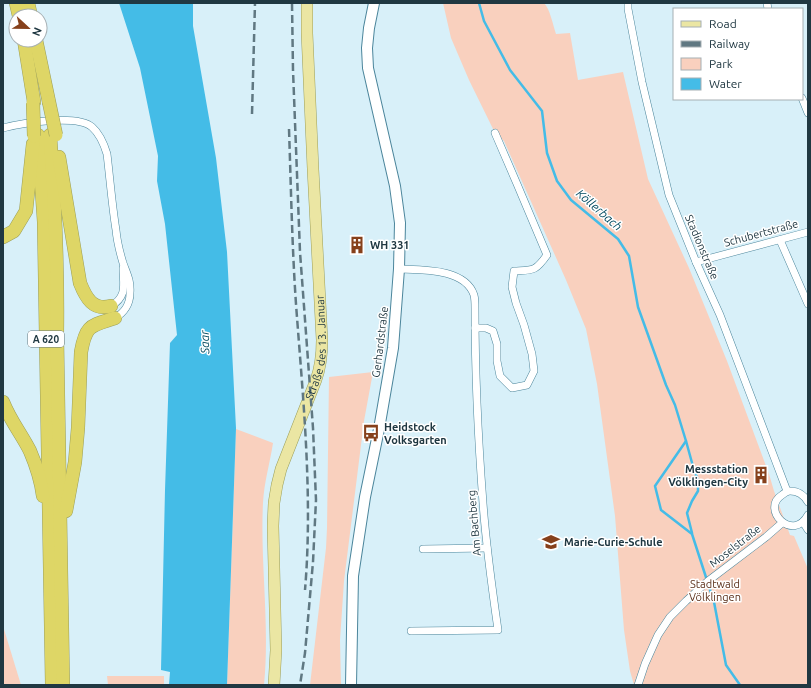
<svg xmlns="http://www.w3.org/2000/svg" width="811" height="688" viewBox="0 0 811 688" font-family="Ubuntu,sans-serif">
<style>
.green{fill:#f9d0be}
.water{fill:#44bce7}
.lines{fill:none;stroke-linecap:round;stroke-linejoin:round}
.stream{stroke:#44bce7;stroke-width:2.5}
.street-casing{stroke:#4b859b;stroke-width:8}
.secondary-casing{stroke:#4b859b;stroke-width:12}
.primary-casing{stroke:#9c9f59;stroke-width:12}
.highway-casing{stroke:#9c9f59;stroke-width:14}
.street{stroke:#fff;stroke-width:7}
.secondary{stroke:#fff;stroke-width:10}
.primary{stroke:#ebe6a3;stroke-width:11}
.highway{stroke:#ded666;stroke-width:13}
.rail{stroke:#607882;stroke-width:2.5;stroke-dasharray:8 4;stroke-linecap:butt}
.highway-bridge-casing{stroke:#9c9f59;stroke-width:14;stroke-linecap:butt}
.highway-bridge{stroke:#ded666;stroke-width:13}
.labels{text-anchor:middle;stroke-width:3;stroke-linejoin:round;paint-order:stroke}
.shield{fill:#fff;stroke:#63747b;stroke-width:1}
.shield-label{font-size:10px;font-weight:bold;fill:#203842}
.street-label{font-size:11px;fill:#203842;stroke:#fff}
.poi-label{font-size:11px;font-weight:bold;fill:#203842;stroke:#fff;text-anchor:start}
.park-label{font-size:11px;fill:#5b2f19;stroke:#fff}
.water-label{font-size:12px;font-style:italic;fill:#00485e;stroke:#fff}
</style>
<rect width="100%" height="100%" fill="#d8f0f9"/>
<!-- green -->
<g class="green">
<path d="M443,3H544C550,9 553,25 556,34L570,33L578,80L623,72L648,179L689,268L727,361L769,474L774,491L790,535L794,536L808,569V685H634L630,671L624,630L615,516L597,384L586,329L566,280L504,141L495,133L469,80L451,38Z"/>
<path d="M373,372L364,421L344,581L340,640L341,685H310L326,548L327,528L329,377Z"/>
<path d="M236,429L273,443C270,463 264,482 263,503C260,563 270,624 264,685H227Z"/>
<path d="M3,626L21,685H3Z"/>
<path d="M107,676H164V685H108Z"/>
</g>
<!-- water -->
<path class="water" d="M119,3H193V26L216,158L227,252L236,428L227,685H169L170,672L161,670L165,490L170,343L177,335L165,224L157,181L158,156L140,68Z"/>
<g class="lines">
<!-- stream -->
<g class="stream">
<path d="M479,3L484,21L510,70L542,111L547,153L557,181L571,200L618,239L629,256L638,307L666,385L675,405L686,441L655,486L661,510L692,534L714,602L726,665L740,685"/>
<path d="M686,441L694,470L698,480V491L692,501L687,513L692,533"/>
</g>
<!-- street casing -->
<g class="street-casing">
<g id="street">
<path d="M628,3V9L642,82L669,195L696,262L720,315L787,491"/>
<path d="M767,3L768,9"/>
<path d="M802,98L808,113"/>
<path d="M3,128C22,123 77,114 92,127C100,134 104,144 107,154C110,179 112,205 116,230C117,241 120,253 123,263C127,274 131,281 130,293C130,304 124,313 115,318"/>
<path d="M780,240L808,304"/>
<path d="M696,262L808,232"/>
<path d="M399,269C422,270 465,268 474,295C475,299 475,304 475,308C475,372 478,438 483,503C486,545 492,588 498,630L411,631"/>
<path d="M111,306C128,296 123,284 123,268"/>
<path d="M475,328H486L493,331L497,344V361L500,376L512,388L527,385L534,371L532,354L524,325L516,303L512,287L514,271C533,270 535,272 547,255L517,184L495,133"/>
<path d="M808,502C804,495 799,491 790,491C786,491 785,493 782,495C760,509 793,543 808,515"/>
<path d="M803,522L808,530"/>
<path d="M423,549L487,548"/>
<path d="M638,685L645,664L658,635L670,617L686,601L708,581L766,537L782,523"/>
</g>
</g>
<!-- secondary casing -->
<g class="secondary-casing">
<path id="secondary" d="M351,685L353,576L365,497L379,429L393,348L399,269L400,223L395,186L368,68L367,48L369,28L374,3"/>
</g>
<!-- primary casing -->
<g class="primary-casing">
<g id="primary">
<path id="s1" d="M274,685L276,650L273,526L274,503L277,485L281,469L316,380C321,366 322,355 322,340L313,169L307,33V3"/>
</g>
</g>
<!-- highway casing -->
<g class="highway-casing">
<g id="highway">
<path d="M16,3L19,16"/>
<path d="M28,3L31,16"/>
<path d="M24,40L34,102"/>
<path d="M36,40L49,102"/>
<path d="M38,135L44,222L52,685"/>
<path d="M50,135C55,202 58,268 57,335L63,685"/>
<path d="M59,157L80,283C86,298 93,311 111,306"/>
<path d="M3,237L14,231L26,211L33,144"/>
<path d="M3,402C10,420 22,435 30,451C36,465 41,480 43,496"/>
<path d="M66,511L75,462L78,428L81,352C86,324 91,326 115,318"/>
</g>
</g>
<!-- street -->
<use href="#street" class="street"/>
<!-- secondary -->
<use href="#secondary" class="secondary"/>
<!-- primary -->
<use href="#primary" class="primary"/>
<!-- highway -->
<use href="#highway" class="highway"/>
<!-- rail -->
<g class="rail">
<path d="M292,3L293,70L300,252L313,428L316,500L313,562L305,653L300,685"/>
<path d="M252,114L255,3"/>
<path d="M289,129C291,187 292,246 296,304C303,399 313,495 305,590"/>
</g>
<!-- highway-bridge casing -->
<g class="highway-bridge-casing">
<g id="highway-bridge">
<path d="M49,102L56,135"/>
<path d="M33,103L34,136"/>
</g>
</g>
<!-- highway-bridge -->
<use href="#highway-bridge" class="highway-bridge"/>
</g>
<!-- icons -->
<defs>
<g id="building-bare" transform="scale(1.38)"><path d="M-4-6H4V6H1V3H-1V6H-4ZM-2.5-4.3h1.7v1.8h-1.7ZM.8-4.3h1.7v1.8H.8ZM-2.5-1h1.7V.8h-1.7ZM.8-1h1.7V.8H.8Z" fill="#86401b" stroke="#fff" stroke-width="2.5" paint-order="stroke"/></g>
<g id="bus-bare" transform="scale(1.38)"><path d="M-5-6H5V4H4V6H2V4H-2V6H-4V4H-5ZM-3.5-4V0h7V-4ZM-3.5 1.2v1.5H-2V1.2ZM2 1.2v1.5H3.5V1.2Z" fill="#86401b" stroke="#fff" stroke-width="2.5" paint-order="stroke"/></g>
<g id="school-bare" transform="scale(1.38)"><path d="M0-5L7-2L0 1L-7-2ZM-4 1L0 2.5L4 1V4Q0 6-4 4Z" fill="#86401b" stroke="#fff" stroke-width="2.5" paint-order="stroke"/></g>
</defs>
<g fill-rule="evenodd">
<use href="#building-bare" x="357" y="245"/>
<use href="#bus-bare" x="371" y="433"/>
<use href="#building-bare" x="761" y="475"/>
<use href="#school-bare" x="551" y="542"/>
</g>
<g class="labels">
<!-- shield labels -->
<rect class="shield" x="28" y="331" width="36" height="16" rx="3"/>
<g class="shield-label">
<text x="46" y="343">A 620</text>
</g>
<!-- street labels -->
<g class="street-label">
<text transform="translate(761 233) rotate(-15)" y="4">Schubertstraße</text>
<text transform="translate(702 247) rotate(67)" y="4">Stadionstraße</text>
<text transform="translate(380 342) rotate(-83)" y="4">Gerhardstraße</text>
<text dy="4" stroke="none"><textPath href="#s1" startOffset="345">Straße des 13. Januar</textPath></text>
<text transform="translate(474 523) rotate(-95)" y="4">Am Bachberg</text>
<text transform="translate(735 546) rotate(-38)" y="4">Moselstraße</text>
</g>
<!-- poi labels -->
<g class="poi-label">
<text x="370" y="249">WH 331</text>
<text x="384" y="431">Heidstock<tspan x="384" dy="13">Volksgarten</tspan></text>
<text x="748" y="473" text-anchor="end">Messstation<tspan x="748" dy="13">Völklingen-City</tspan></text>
<text x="564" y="546">Marie-Curie-Schule</text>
</g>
<!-- park labels -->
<g class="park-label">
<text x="715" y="588">Stadtwald<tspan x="715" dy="13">Völklingen</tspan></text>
</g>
<!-- water labels -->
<g class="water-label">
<text transform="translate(599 210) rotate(41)" y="4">Köllerbach</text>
<text transform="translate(205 342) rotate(-91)" y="4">Saar</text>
</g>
</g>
<!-- border -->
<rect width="811" height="688" fill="none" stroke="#203842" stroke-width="8"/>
<!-- legend -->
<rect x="673" y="8" width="130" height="92" fill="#ffffff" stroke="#a6afb3"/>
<rect x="681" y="21" width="20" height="6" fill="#ebe6a3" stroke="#a6afb3"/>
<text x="709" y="28" font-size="12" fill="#203842">Road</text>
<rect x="681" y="41" width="20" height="6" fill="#607882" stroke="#a6afb3"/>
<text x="709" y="48" font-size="12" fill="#203842">Railway</text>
<rect x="681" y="58" width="20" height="12" fill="#f9d0be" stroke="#a6afb3"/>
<text x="709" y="68" font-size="12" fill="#203842">Park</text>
<rect x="681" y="78" width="20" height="12" fill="#44bce7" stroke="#a6afb3"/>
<text x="709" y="88" font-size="12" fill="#203842">Water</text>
<!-- north arrow -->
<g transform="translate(28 28) rotate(112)"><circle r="19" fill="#ffffff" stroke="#a6afb3"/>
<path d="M0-3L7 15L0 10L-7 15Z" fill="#86401b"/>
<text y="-6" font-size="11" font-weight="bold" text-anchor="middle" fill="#203842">N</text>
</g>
</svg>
